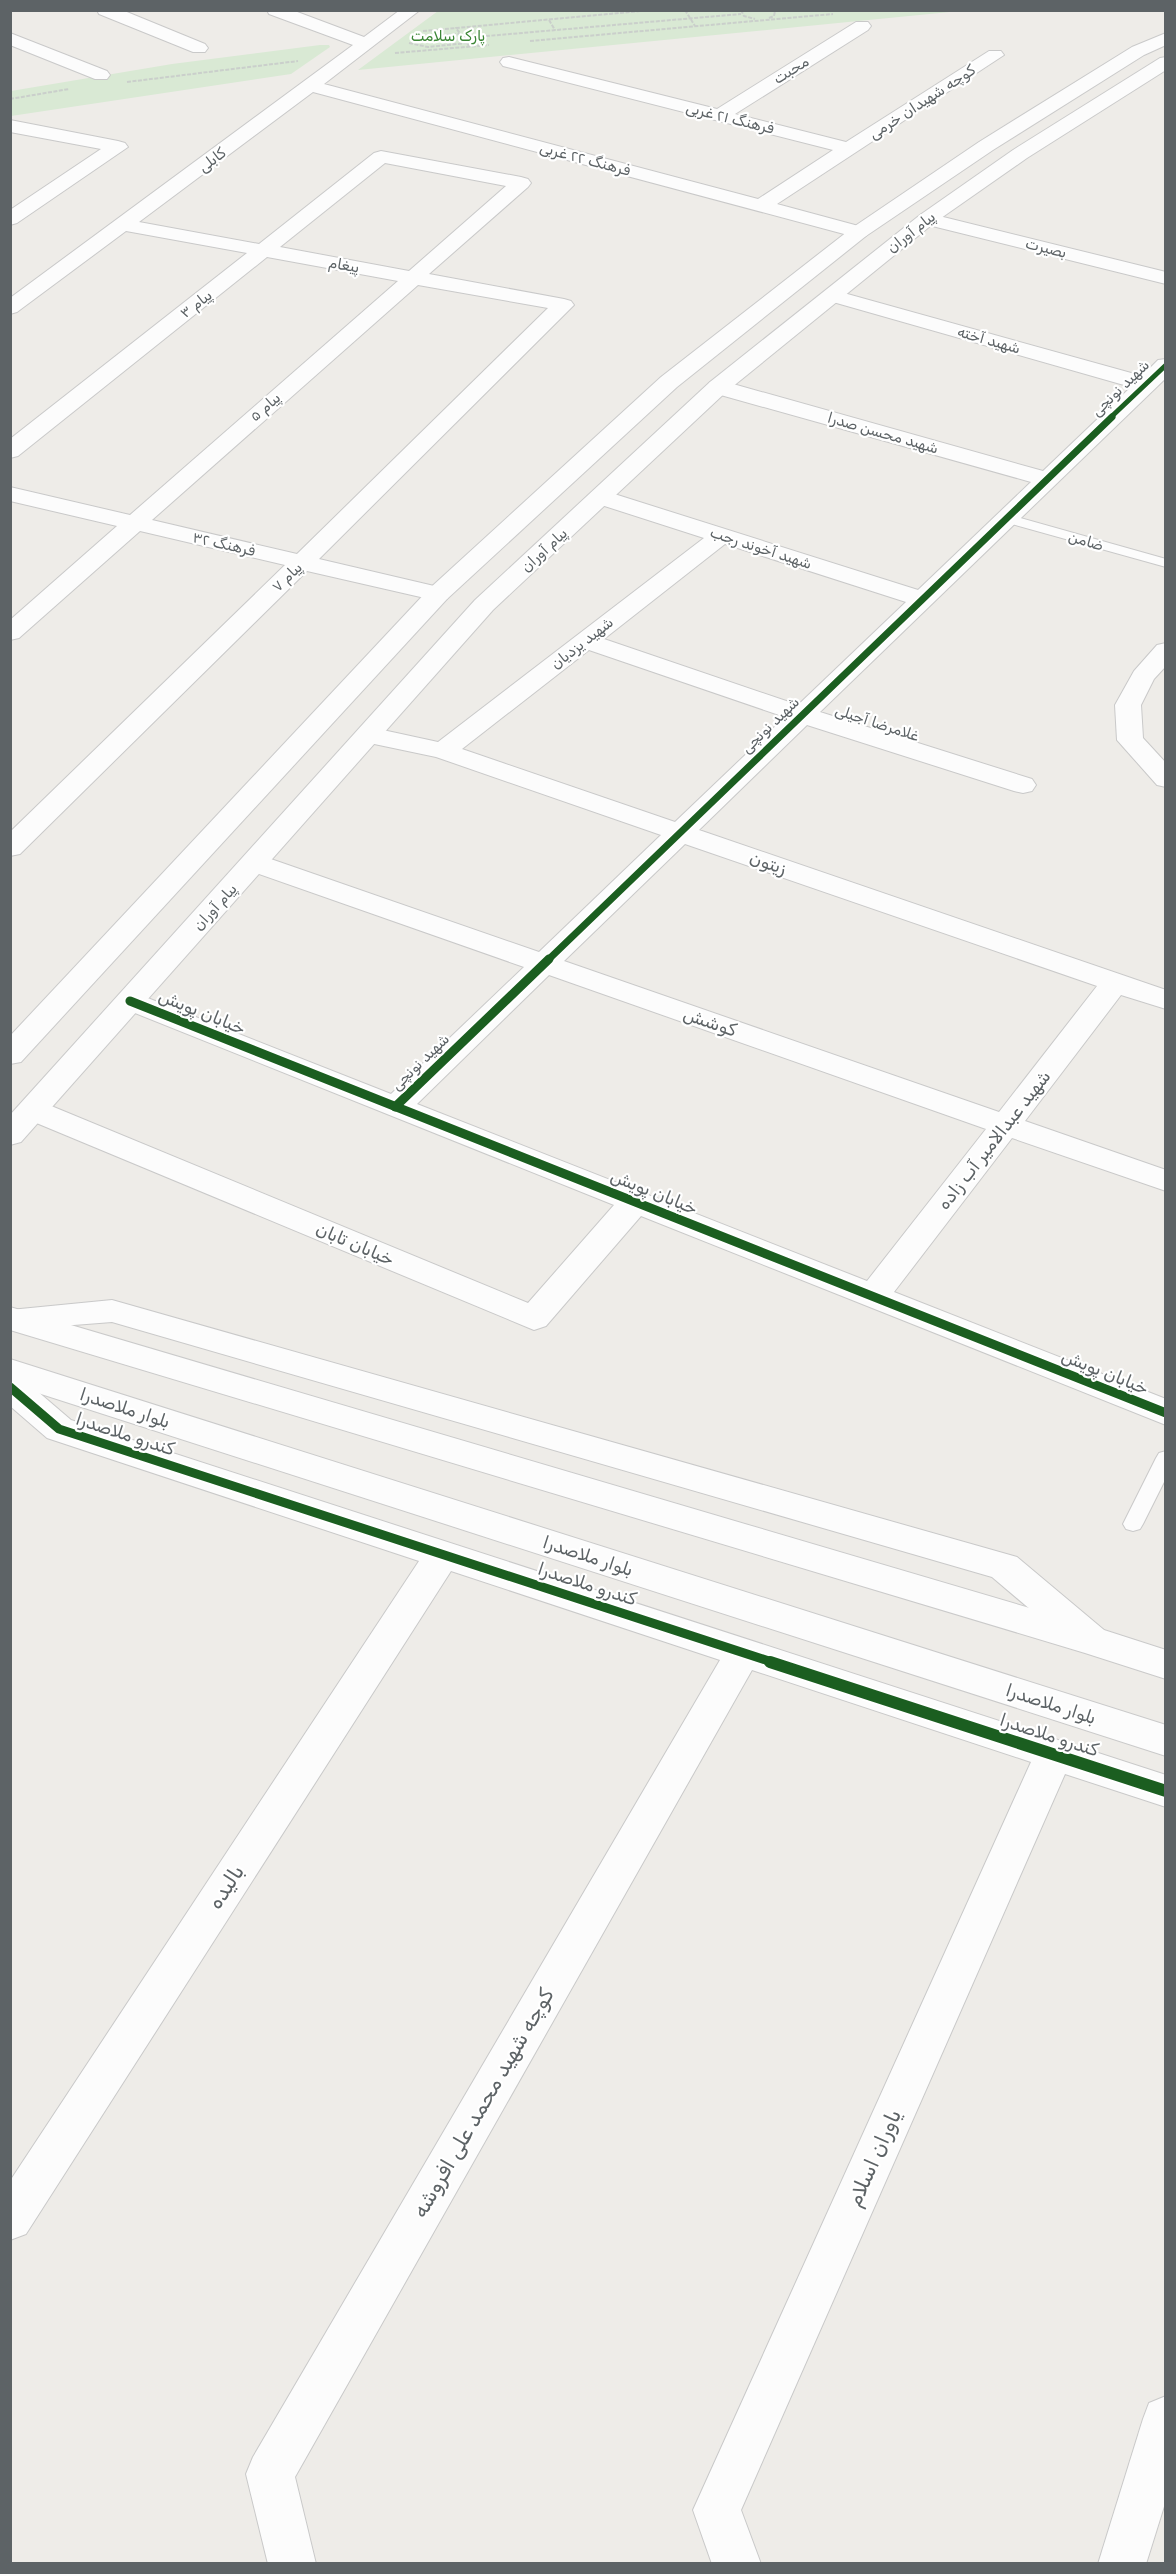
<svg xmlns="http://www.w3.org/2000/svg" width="1176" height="2574" viewBox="0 0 1176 2574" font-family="Rubik,'Noto Naskh Arabic',sans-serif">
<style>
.green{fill:#d9e9d4}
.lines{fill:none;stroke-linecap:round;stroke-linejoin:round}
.lane-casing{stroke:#c9c9c9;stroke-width:2}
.street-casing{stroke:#c9c9c9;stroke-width:2}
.secondary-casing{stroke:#cacaca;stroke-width:2}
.path{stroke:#cacfcb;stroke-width:2;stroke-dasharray:4 1.5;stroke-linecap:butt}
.lane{fill:#fcfcfc;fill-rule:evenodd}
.street{fill:#fcfcfc;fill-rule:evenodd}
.secondary{fill:#fcfcfc;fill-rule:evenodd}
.cycleway-far3-casing{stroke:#fff;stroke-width:8}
.cycleway-far2-casing{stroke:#fff;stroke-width:10}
.cycleway-far1-casing{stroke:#fff;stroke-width:13}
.cycleway-casing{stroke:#fff;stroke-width:16}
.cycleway-far3{stroke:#1b5e20;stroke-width:5}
.cycleway-far2{stroke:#1b5e20;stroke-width:7}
.cycleway-far1{stroke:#1b5e20;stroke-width:9}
.cycleway{stroke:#1b5e20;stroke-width:12}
.labels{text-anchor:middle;stroke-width:4.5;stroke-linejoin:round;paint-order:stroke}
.far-park-label{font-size:15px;fill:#3b8635;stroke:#fff}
.far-street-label{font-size:15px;fill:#5d6366;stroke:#fff}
.street-label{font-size:18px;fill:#5d6366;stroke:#fff}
.near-street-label{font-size:21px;fill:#5d6366;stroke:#fff}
</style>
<rect width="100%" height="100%" fill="#eeece8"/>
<!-- green -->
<g class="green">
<path d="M438,11V10L960,11L358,70Z"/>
<path d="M320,45H329L330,47L291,74L11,116V91L172,64Z"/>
</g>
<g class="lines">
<!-- lane casing -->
<g class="lane-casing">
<g id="lane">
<path d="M1006,514L1166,559V567L1001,521L1000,518Z"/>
<path d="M1166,1451V1478L1143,1524L1140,1529L1133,1531L1126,1529L1123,1524L1156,1458L1159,1453Z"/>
</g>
</g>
<!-- street casing -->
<g class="street-casing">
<g id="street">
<path d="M97,10H122L205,44L208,48L205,52H193L99,14Z"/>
<path d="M267,10H292L364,37L400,10H420L324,84L758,199L833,150L503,66L500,62L503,58L509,57L717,109L856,22H868L871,26L868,30L735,114L846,142L989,51H1001L1004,55L777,204L866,228L869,232L866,236L859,238L313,92L139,222L259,244L374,153L381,151L521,177L528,179L531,183L528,187L429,274L564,299L571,301L574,305L319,559L447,589L450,594L447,599L438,601L307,571L20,854L10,856V832L285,565L140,531L19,638L10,640V620L117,526L10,501V487L130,515L398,281L267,257L18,456L10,458V439L247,253L126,231L17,312L10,314V298L353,45L269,14ZM385,163L506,186L409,271L280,247ZM418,285L548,308L297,554L152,520Z"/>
<path d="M10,33L107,71L110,75L107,79H95L10,45Z"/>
<path d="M10,120L118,141L125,143L128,147L17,223L10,225V210L101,149L10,132Z"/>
<path d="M927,213L1166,272V284L920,223L917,219L920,215Z"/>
<path d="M833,290L1142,376L1158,360L1166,359V378L820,712L1032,779L1036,785L1032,791L1023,793L1014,791L807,725L699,830L1166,990V1009L1121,995L1025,1121L1166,1170V1191L1012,1138L894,1292L1166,1399V1425L641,1216L546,1326L534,1330L22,1117L18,1110L22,1103L33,1100L44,1103L528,1303L614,1205L120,1007L115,1001L120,995L130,992L140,995L391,1094L524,967L245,869L241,863L245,857L255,855L265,857L539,952L661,835L436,757L360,741L356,735L360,729L369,727L438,742L704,538L592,502L588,497L592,492L600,490L608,492L918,590L1031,482L710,392L707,387L710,382L718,380L726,382L1043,471L1131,387L826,300L823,296L826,292ZM725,544L906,602L798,705L604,639ZM589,650L785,717L675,822L462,749ZM685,844L1097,986L999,1112L564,961ZM549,975L986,1129L867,1281L417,1104Z"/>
<path d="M1166,643V666L1154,679L1141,705L1143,738L1166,763V787L1157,785L1117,740L1115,705L1134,671L1157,645Z"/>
<path d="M112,1300L1017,1557L1104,1630L1110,1640L1104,1650L1091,1654L1078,1650L992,1577L112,1322L10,1330V1310Z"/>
<path d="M10,1375L22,1378L71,1420L1166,1775V1807L1065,1774L741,2510L761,2564H712L693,2510L1031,1762L752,1670L295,2477L316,2564H268L246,2474L253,2457L720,1660L451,1571L26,2234L10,2240V2181L419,1561L47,1438L10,1406Z"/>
<path d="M1166,2396V2500L1146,2564H1098L1143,2419L1149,2403Z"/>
</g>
</g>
<!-- secondary casing -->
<g class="secondary-casing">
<g id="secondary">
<path d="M1166,33V45L1144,55L993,150L866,236L677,387L447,599L21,1062L10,1064V1036L429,589L661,377L852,228L979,142L1132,47Z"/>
<path d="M1166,57V70L1027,158L934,223L726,392L493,610L21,1142L10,1145V1115L475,600L710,382L920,215L1013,150L1160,58Z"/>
<path d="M10,1307L1104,1630L1166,1650V1679L1085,1653L10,1330Z"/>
<path d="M10,1359L1166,1725V1756L10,1384Z"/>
</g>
</g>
<!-- path -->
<g class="path">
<path d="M685,10L695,26"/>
<path d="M741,10L744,16L755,19"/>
<path d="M769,18L774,16L775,11"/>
<path d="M549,20L555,30"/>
<path d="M423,31L456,28"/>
<path d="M464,38L741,14"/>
<path d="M414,40L423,37L460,34"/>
<path d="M530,41L833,14"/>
<path d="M409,43L428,47L467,43"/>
<path d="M469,46L456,28L652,10"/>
<path d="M395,53L489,45"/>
<path d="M127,82L298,61"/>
<path d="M10,99L69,89"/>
</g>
<!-- lane -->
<use href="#lane" class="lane"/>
<!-- street -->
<use href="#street" class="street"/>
<!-- secondary -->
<use href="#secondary" class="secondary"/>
<!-- cycleway-far3 casing -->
<g class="cycleway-far3-casing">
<path id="cycleway-far3" d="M1110,418L1166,365"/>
</g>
<!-- cycleway-far2 casing -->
<g class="cycleway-far2-casing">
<path id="cycleway-far2" d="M548,960L1112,417"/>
</g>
<!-- cycleway-far1 casing -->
<g class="cycleway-far1-casing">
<g id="cycleway-far1">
<path d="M130,1001L1166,1413"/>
<path d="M395,1107L549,959"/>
<path d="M10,1387L59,1429L775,1663"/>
</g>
</g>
<!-- cycleway casing -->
<g class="cycleway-casing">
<path id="cycleway" d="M770,1662L1166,1791"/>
</g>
<!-- cycleway-far3 -->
<use href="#cycleway-far3" class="cycleway-far3"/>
<!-- cycleway-far2 -->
<use href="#cycleway-far2" class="cycleway-far2"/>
<!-- cycleway-far1 -->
<use href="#cycleway-far1" class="cycleway-far1"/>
<!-- cycleway -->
<use href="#cycleway" class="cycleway"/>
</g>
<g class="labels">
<!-- far-park labels -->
<g class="far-park-label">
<text x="448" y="41">پارک سلامت</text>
</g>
<!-- far-street labels -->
<g class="far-street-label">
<text transform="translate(791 70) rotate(-32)" y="5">محبت</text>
<text transform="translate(922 102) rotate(-33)" y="5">کوچه شهیدان خرمی</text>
<text transform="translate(730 118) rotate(14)" y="5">فرهنگ ۲۱ غربی</text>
<text transform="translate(585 159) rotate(15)" y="5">فرهنگ ۲۲ غربی</text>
<text transform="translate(212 160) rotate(-37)" y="5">کابلی</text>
<text transform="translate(911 232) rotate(-38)" y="5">پیام آوران</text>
<text transform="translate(1046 248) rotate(14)" y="5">بصیرت</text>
<text transform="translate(344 265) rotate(10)" y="5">پیغام</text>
<text transform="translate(196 304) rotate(-38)" y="5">پیام ۳</text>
<text transform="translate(989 340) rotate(16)" y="5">شهید آخته</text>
<text transform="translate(1120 388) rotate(-44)" y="5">شهید نونچی</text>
<text transform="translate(265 407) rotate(-41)" y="5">پیام ۵</text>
<text transform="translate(883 433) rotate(16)" y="5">شهید محسن صدرا</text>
<text transform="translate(1086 541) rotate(16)" y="5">ضامن</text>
<text transform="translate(224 544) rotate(13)" y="5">فرهنگ ۳۲</text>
<text transform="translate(761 548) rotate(18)" y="5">شهید آخوند رجب</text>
<text transform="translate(544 550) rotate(-43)" y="5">پیام آوران</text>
<text transform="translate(287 577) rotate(-44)" y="5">پیام ۷</text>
<text transform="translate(582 643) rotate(-38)" y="5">شهید یزدیان</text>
<text transform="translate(877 723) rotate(18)" y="5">غلامرضا آجیلی</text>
<text transform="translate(770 725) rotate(-44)" y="5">شهید نونچی</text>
<text transform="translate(215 907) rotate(-48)" y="5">پیام آوران</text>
<text transform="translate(420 1062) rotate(-44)" y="5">شهید نونچی</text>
</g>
<!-- street labels -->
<g class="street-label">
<text transform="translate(768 863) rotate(19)" y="6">زیتون</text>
<text transform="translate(202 1012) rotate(22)" y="6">خیابان پویش</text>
<text transform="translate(710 1022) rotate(19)" y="6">کوشش</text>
<text transform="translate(994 1140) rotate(-52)" y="6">شهید عبدالامیر آب زاده</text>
<text transform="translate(654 1192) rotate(22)" y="6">خیابان پویش</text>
<text transform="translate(355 1244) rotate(23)" y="6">خیابان تابان</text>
<text transform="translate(1105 1372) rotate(22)" y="6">خیابان پویش</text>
<text transform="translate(125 1408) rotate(18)" y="6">بلوار ملاصدرا</text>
<text transform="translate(125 1434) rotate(18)" y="6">کندرو ملاصدرا</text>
<text transform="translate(588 1556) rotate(18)" y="6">بلوار ملاصدرا</text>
<text transform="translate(587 1584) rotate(18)" y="6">کندرو ملاصدرا</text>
<text transform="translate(1051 1704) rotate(18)" y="6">بلوار ملاصدرا</text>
<text transform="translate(1049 1735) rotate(18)" y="6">کندرو ملاصدرا</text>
</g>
<!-- near-street labels -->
<g class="near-street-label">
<text transform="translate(226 1887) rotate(-57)" y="7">بالیده</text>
<text transform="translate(483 2103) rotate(-60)" y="7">کوچه شهید محمد علی افروشه</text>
<text transform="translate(874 2158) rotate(-66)" y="7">یاوران اسلام</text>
</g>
</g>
<!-- border -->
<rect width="1176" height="2574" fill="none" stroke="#5d6366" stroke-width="24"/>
</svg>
